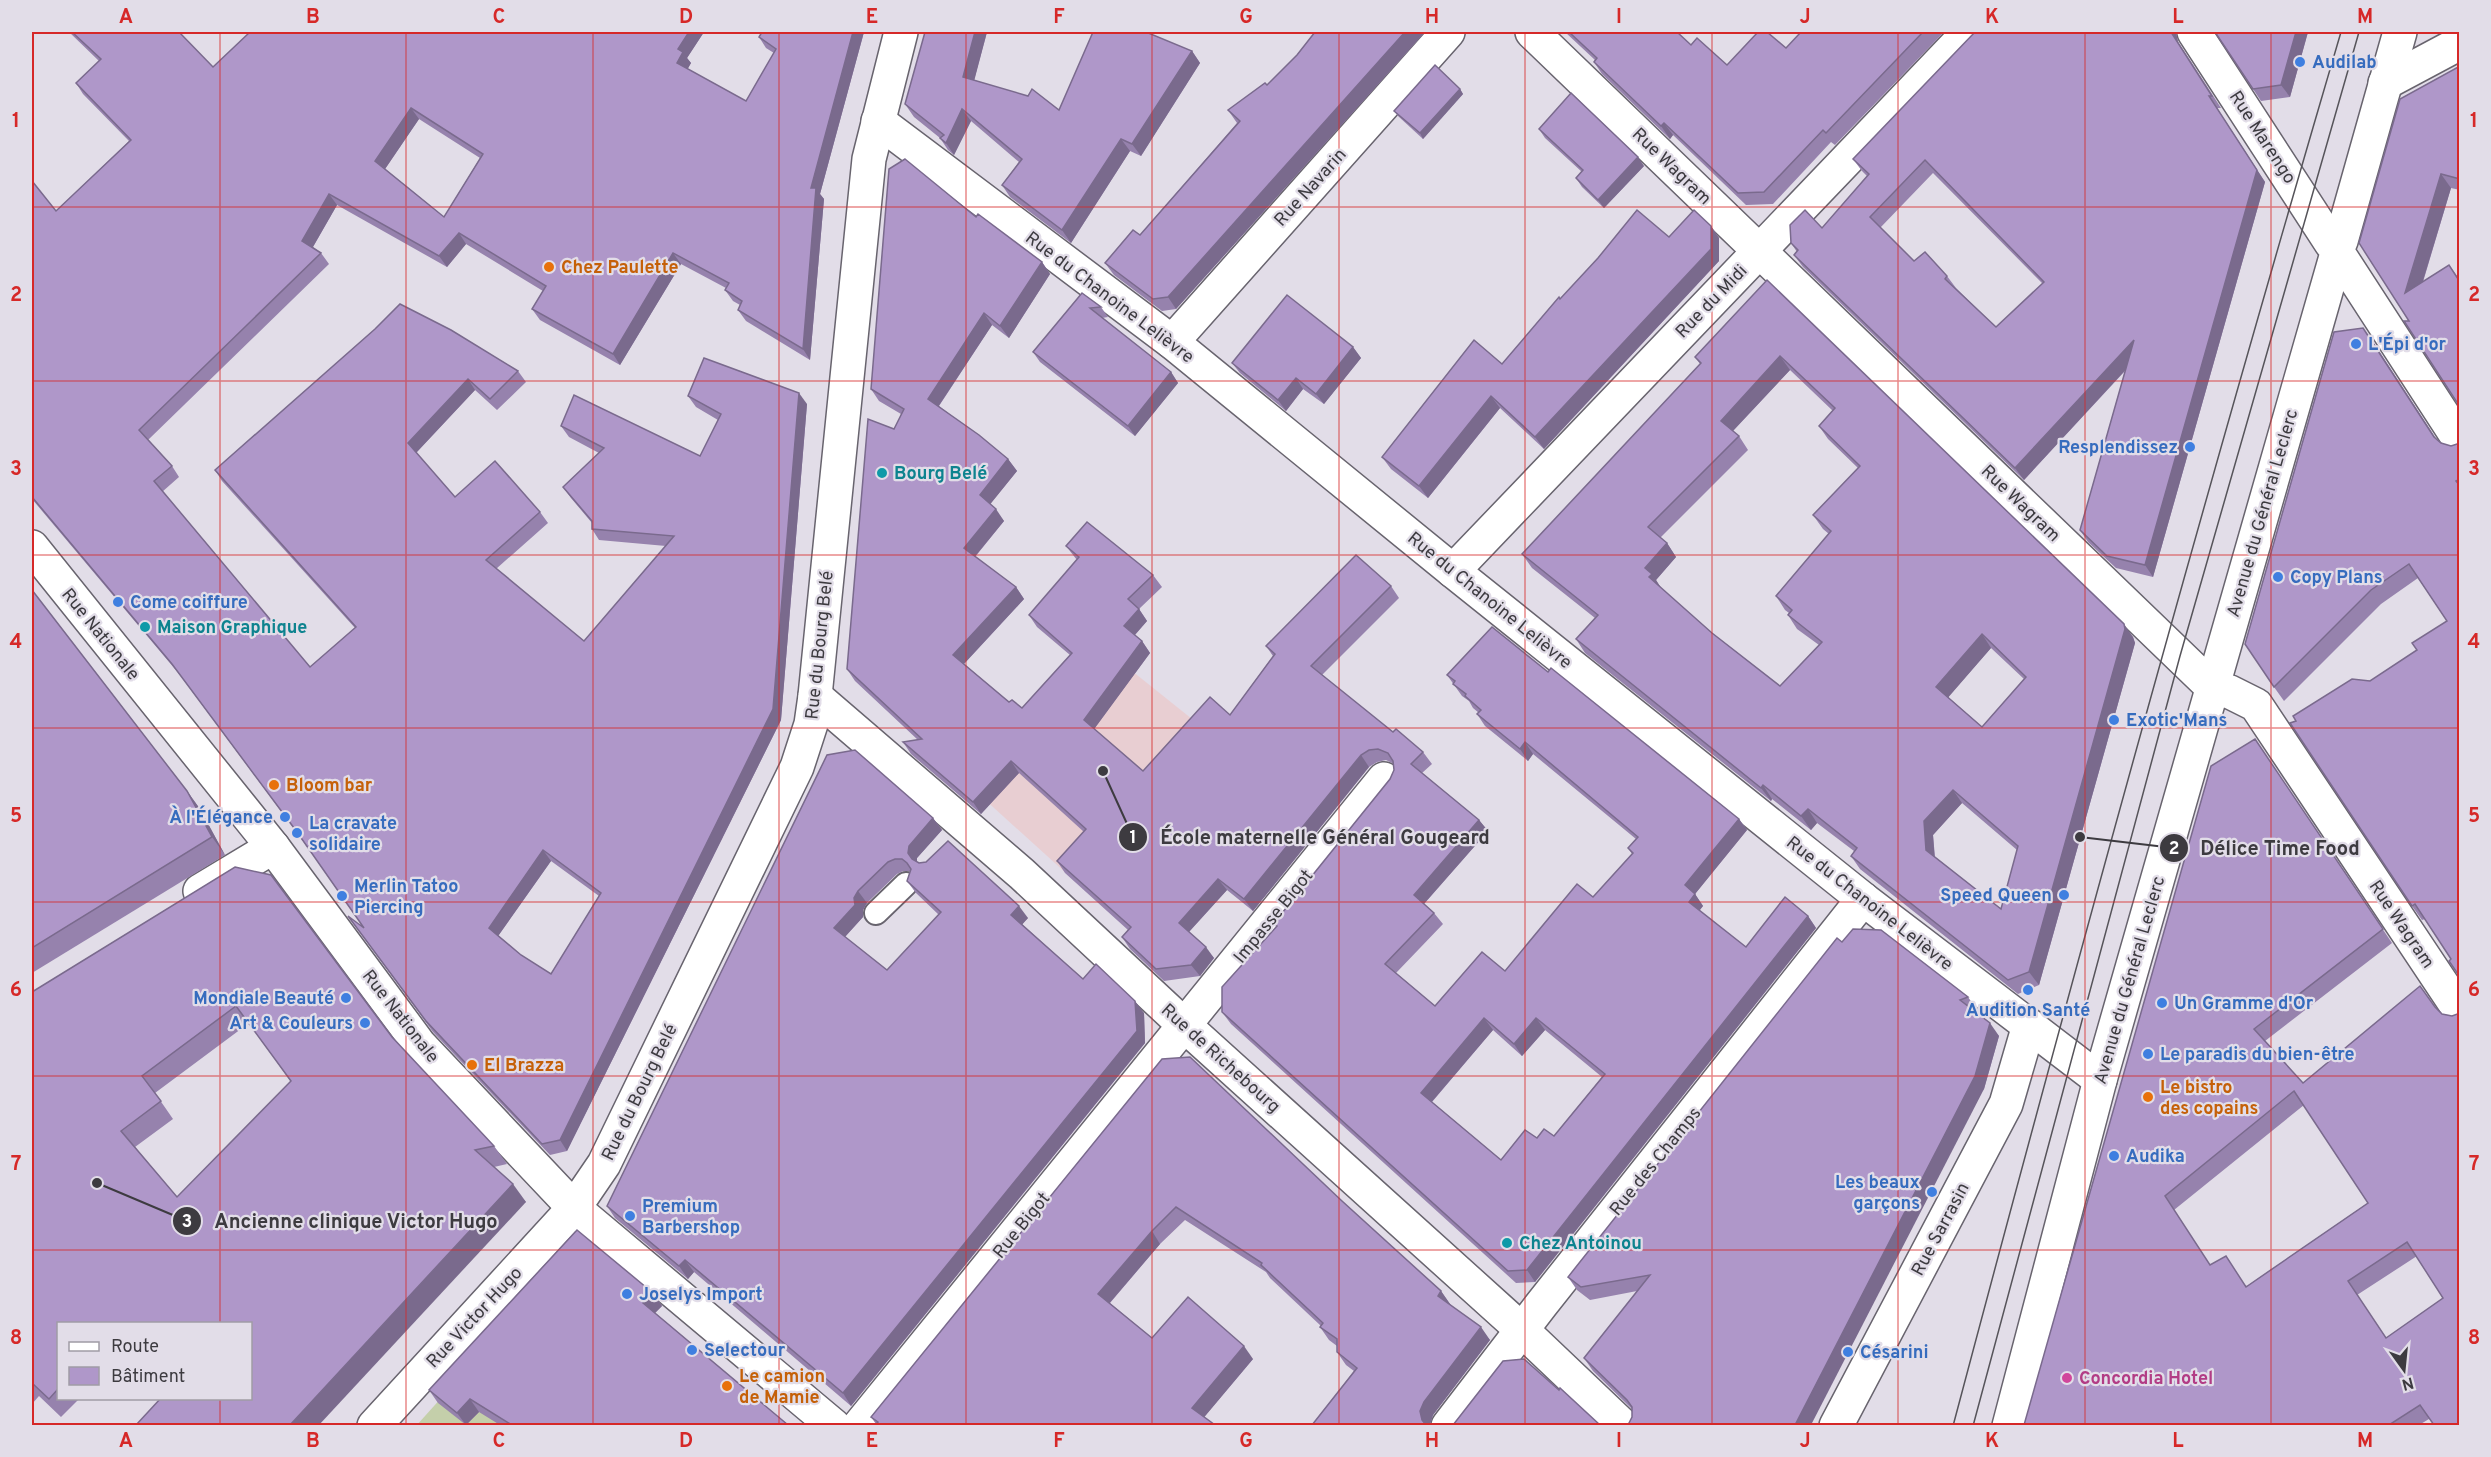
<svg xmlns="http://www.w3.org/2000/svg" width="2491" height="1457" viewBox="0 0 2491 1457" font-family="Overpass,sans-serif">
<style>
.education{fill:#e8ced2}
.green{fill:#c4cfaa}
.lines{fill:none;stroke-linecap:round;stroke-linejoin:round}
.service-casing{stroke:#68646e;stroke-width:26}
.minor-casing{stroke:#68646e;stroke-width:36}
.secondary-casing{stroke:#68646e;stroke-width:36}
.service{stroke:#fff;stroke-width:22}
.minor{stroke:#fff;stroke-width:33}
.secondary{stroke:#fff;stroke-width:33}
.tram{stroke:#56545a;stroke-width:1.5}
.wall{fill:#9682ad;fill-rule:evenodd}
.shaded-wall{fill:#7a6a8d}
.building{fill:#af97c9;stroke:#7a6a8d;stroke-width:1.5;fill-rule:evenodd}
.grid{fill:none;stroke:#d62828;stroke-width:1.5;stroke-opacity:0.55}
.shop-dot{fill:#3f7fe0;stroke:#e2dde8;stroke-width:2}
.food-dot{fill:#e8710a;stroke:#e2dde8;stroke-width:2}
.culture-dot{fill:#0f9aa8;stroke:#e2dde8;stroke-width:2}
.hotel-dot{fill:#d1479c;stroke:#e2dde8;stroke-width:2}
.labels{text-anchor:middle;stroke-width:4.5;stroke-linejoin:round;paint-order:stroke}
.shop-label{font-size:18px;font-weight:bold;fill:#366cbe;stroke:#e2dde8;text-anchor:start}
.street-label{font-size:18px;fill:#3d3b40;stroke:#e2dde8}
.food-label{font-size:18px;font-weight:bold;fill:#c56008;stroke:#e2dde8;text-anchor:start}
.culture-label{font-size:18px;font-weight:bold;fill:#0d838f;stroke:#e2dde8;text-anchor:start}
.hotel-label{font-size:18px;font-weight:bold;fill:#b23c85;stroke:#e2dde8;text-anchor:start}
.leader{fill:none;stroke:#3d3b40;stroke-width:2}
.callout-dot{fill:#3d3b40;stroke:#e2dde8;stroke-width:2}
.mark-label{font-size:18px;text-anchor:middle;font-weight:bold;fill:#fff}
.callout-label{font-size:20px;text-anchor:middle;font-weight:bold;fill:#3d3b40;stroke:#e2dde8;stroke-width:4.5;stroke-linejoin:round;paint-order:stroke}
.neatline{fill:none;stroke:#d62828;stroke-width:2}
.grid-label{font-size:20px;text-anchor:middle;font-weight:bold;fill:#d62828}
</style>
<rect width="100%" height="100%" fill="#e2dde8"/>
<!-- education -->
<path class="education" d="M1097,643L1202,727L1100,904L971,787Z"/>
<!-- green -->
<path class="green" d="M452,1386L505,1426H416Z"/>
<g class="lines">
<!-- service casing -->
<g class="service-casing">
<path id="service" d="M876,913L906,884"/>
</g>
<!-- minor casing -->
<g class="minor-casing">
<g id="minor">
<path d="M1532,32L2212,687L2230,692L2256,705L2460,1011"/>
<path d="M2194,32L2331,243"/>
<path d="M2385,83L2460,43"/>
<path d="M878,121L1172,342L1453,571L1863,899L2100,1080"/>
<path d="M2341,241L2400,32"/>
<path d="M2342,259L2460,441"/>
<path d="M1172,342L1448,32"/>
<path d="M1453,571L1969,32"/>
<path d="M815,696L1022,874L1184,1025L1522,1330L1623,1426"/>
<path d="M200,891L273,847"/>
<path d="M374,1426L574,1208L604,1164L797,767L811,724L815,696L869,159L901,32"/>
<path d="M859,1426L1384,779"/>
<path d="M1448,1426L1541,1305L1863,899"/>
<path d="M1836,1426L2006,1104L2029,1025"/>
<path d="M2009,1426L2100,1080L2335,260"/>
</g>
</g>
<!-- secondary casing -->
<g class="secondary-casing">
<path id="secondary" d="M32,547L273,847L419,1044L574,1208L834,1426"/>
</g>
<!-- service -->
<use href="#service" class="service"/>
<!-- minor -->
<use href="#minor" class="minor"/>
<!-- secondary -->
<use href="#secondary" class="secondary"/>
<!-- tram -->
<g class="tram">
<path d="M1953,1426C2077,959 2205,494 2341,32"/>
<path d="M1973,1426L2180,656L2359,32"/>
</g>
</g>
<!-- wall -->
<g class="wall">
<path d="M69,32H126L213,67L250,32H704L687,58L691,63L687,69L746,101L774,53L766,48L759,37L762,32H864L820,194L824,199L810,360L746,321L738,310L740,305L733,301L725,290L726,288L681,264L620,365L540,320L532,309L543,291L466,244L447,267L337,205L313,247L321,253L329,264L148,440L172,466L179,477L162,492L310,667L355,628L222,481L215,470L375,329L518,371L526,382L497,410L475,390L416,453L455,497L540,512L548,523L496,569L584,641L666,546L599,540L592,529V523L571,498L563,487L599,453L569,437L561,426L700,456L718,420L696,407L688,396L807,404L781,720L567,1151L550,1155L433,1032L356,927L364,928L303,841L180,675L32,499V181L56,211L129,141L83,94L76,83L99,61ZM419,119L480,158L444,217L385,169ZM551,861L599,896L551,974L521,955L498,936Z"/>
<path d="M925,32H987L974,80L1059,110L1192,51L1200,63L1141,156L1130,151L1071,243L1010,197L1002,185L1019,162L971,121L954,155L948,150L940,138L914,117L905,104Z"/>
<path d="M1315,32H1425L1176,309L1162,311L1114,275L1105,263L1140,235L1237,123L1228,110L1267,85L1297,55Z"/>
<path d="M1565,32H1677L1691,45L1727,65L1786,48L1801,32H1944L1835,145L1831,142L1773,204L1746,205L1673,135L1670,139L1602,74L1594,62L1595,60Z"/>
<path d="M1975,32H2176L2178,42L2221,108H2217L2265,182L2153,577L2116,568L2088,542L2080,530L2125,371L2024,480L1803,267L1794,255L1797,252L1791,243L1822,228L1867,176L1862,171L1853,159ZM1933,173L2043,284L1996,327L1956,288L1947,276L1914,261L1880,228Z"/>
<path d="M2308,32L2290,97L2261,101L2253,89Z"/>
<path d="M2460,66V190L2451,188L2423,282L2449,265L2460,280V407L2409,321Z"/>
<path d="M1460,89L1463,94L1423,139L1398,116L1394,111Z"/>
<path d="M1539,129L1644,166L1604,208L1582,187L1576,178L1582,172L1545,138Z"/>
<path d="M976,217L1042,262L1050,274L1009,338L992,325L939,406L1008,459L1017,471L990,504L1004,521L975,557L1016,587L1024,599L964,664L1009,702L1022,708L1070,655L1037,627L1029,615L1077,560L1066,546L1153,575L1162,587L1139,609L1147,621L1135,635L1142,641L1150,653L1094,729L1143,771L1230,715L1273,656L1266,646L1391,586L1399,598L1322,675L1393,732L1423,752L1432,764L1422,773L1479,820L1488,831L1424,904L1434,913L1443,924L1396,973L1435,1006L1505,971L1593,897L1632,854L1628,848L1636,839L1533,754L1528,761L1485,726L1477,714L1479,713L1473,708L1469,701L1462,696L1447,675L1548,672L1739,819L1747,830L1695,894L1703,906L1699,910L1746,947L1808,916L1816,928L1535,1282L1516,1283L1231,1024L1222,1012L1276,927L1274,923L1390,779L1394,770V764L1386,760L1377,762L1369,767L1253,911L1227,890L1189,932L1214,958L1200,976L1164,981L1130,949L1122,937L1128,930L1065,873L1057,861L1084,832L1019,773L981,814L911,754L903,742L918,740L855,681L847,669L901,414L879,401L871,389ZM1493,1030L1522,1056L1545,1030L1602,1077L1554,1136L1537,1138L1501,1160L1432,1102Z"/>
<path d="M1711,226L1719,238V261L1544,449L1500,408L1428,498L1391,469L1382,457L1502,364L1560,299L1669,237Z"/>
<path d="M1767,280L2133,637L2135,643L2039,985L2018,994L1860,869L1851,856L1854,851L1817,823L1811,830L1772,799L1771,801L1585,653L1576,639L1595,618L1532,568L1522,554L1700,364L1695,357ZM1790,370L1833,411L1819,426L1828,439L1858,468L1813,515L1823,529L1829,534L1776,596L1785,610L1789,613L1788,615L1797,629L1819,645L1780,686L1712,633L1661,588L1656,580L1676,557L1667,543L1660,538L1748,450L1739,436L1733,431ZM1991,648L2024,679L1982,727L1948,697ZM1962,803L2017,850L2001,909L1935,857L1933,835Z"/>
<path d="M1082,293L1101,307L1108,317L1102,318L1171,372L1178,383L1135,436L1040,362L1033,352Z"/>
<path d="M2373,342L2436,439L2441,443L2451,446L2460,443V977L2451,959L2425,919L2422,920L2412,906L2296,721L2370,681L2417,650L2447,621L2418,578L2381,604L2284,701L2274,687Z"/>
<path d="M1353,347L1361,358L1324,404L1303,389L1286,411L1240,373L1232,363Z"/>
<path d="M32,590L187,791L200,809L225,855L32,973Z"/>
<path d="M2255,739L2392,943L2265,1041L2303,1083L2436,1008L2442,1014L2452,1016L2460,1425L2429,1419L2419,1425H2024ZM2304,1105L2368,1203L2247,1286L2210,1265L2174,1210ZM2417,1256L2443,1298L2386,1338L2357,1295Z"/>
<path d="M827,755L933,818L942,830L917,858V862L1028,918L1022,924L1083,979L1144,1013L1145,1043L851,1406L694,1272L688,1279L615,1218L607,1206ZM903,871H910L907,881L916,893L939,915L887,970L845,937L863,917V910L867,903L897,874Z"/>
<path d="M235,867L392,1037L494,1146L507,1164L494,1167L526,1202L250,1323H58V1398H80L61,1417L39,1396L32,1404V992ZM249,1023L291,1082L177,1197L135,1147L173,1119L155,1093Z"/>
<path d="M1842,942L1968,997L1977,1010L1974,1011L1999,1036L1984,1089L1632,1417V1409L1593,1371L1584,1358L1637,1291L1590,1300L1577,1290L1568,1277Z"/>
<path d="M1162,1059L1342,1201L1441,1291L1450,1304L1490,1340L1433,1415L1430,1425H1312L1354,1371L1346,1365L1337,1352V1346L1329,1340L1320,1327L1321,1326L1270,1278L1266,1272L1185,1220L1160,1244L1110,1303L1152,1338L1253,1359L1204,1417L876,1424L871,1417Z"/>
<path d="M653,1293L662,1306L655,1313L788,1425H500L479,1412L466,1425L438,1403L429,1390Z"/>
</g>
<!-- shaded-wall -->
<g class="shaded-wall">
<path d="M689,32H704L687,58L691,63L685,74L677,63L678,49Z"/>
<path d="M853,32H864L820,194L824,199L810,360L803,349L811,188Z"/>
<path d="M975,32H987L972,89L963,77Z"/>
<path d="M1405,32H1425L1176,309L1168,297Z"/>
<path d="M2171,32H2176L2178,42L2221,108Z"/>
<path d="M2296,32H2308L2290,97L2281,85Z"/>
<path d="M1192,51L1200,63L1141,156L1132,144Z"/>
<path d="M1460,89L1463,94L1423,139L1420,133Z"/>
<path d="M2209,96L2265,182L2153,577L2145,565Z"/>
<path d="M411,108L419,119L383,172L375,161Z"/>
<path d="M962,109L971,121L954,155L946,143Z"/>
<path d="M1664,123L1673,135L1670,139L1661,126Z"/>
<path d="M1121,139L1130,151L1071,243L1062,230Z"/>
<path d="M1638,157L1644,166L1604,208L1598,200Z"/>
<path d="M2441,174L2451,188L2415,307L2405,293Z"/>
<path d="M329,194L337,205L310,252L302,241Z"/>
<path d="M1711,226L1719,238V261L1544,449L1535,437Z"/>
<path d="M459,233L466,244L447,267L439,256Z"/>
<path d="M673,253L681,264L620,365L613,354Z"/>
<path d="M1042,262L1050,274L1009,338L1000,326Z"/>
<path d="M984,313L992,325L936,410L928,399Z"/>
<path d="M2363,328L2373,342L2444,451L2434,437Z"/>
<path d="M2134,340L2142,352L2024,480L2015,468Z"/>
<path d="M1353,347L1361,358L1324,404L1316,394Z"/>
<path d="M1780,356L1790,370L1730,434L1721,421Z"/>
<path d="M1171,372L1178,383L1135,436L1128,426Z"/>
<path d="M1296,378L1303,389L1286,411L1278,400Z"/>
<path d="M468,379L475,390L415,454L408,443Z"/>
<path d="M799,393L807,404L781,720L567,1151L560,1140Z"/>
<path d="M1491,396L1500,408L1428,498L1419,486Z"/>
<path d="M1008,459L1017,471L988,507L980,495Z"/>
<path d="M996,509L1004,521L972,560L964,548Z"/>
<path d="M1667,543L1676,557L1656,580L1661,588L1658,591L1649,577L1645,568Z"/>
<path d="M1016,587L1024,599L961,667L953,655Z"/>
<path d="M1139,609L1147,621L1132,638L1124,626Z"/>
<path d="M2124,624L2133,637L2135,643L2039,985L2029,972Z"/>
<path d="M1982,634L1991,648L1946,700L1936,687Z"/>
<path d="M1142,641L1150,653L1092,732L1084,720Z"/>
<path d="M1525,742L1533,754L1528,761L1520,749Z"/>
<path d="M1361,755L1369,767L1253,911L1244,899Z"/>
<path d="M1011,761L1019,773L981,814L973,802Z"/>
<path d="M1763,785L1772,799L1771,801L1761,788Z"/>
<path d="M1953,790L1962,803L1933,835L1935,863L1926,850L1924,821Z"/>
<path d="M187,791L200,809L225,855L212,837Z"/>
<path d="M1808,809L1817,823L1811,830L1801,816Z"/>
<path d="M933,818L942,830L917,858V865L908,853L909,846Z"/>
<path d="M1739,819L1747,830L1695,894L1703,906L1697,914L1689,902L1685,885Z"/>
<path d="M1479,820L1488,831L1422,906L1414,895Z"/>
<path d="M543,850L551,861L496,939L489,928Z"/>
<path d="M1218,879L1227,890L1187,934L1179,923Z"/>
<path d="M858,891L867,903L863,910V917L842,940L834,928Z"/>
<path d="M1019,906L1028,918L1020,927L1011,915Z"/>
<path d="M1808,916L1816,928L1535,1282L1527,1270Z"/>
<path d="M1206,947L1214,958L1200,976L1191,965Z"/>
<path d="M1135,1001L1144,1013L1145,1043L851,1406L843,1393Z"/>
<path d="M1484,1018L1493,1030L1429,1105L1421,1093Z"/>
<path d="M1536,1018L1545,1030L1522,1056L1514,1044Z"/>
<path d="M1990,1023L1999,1036L1984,1089L1811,1425H1795Z"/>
<path d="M513,1184L526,1202L319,1425H290Z"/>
<path d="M1152,1231L1160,1244L1107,1306L1098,1294Z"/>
<path d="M685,1260L694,1272L688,1279L679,1266Z"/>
<path d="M1441,1291L1450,1304L1446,1308L1438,1296Z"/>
<path d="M653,1293L662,1306L652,1316L643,1303Z"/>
<path d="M1481,1327L1490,1340L1433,1415L1430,1425H1426L1422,1420L1420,1411L1424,1402Z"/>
<path d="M1244,1346L1253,1359L1201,1421L1192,1408Z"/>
<path d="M470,1399L479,1412L466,1425L457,1413Z"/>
</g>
<!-- building -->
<g class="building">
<path d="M72,32H179L213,67L250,32H689L678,49L683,52L677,63L746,101L776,49L759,37L762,32H853L811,188H816L803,349L738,310L742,301L725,290L729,283L673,253L613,354L532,309L546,286L459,233L439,256L329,194L302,241L321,253L139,430L172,466L154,481L310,667L356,627L215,470L375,329L400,304L451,330L518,371L490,399L468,379L408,443L455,497L495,461L540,512L486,560L584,641L674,536L592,529V521L563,487L604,448L561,426L574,395L700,456L721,414L688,396L704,358L799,393L773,709L560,1140L542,1144L426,1021L348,916L364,928L297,832L172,664L32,497V181L56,211L131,140L76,83L101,59ZM411,108L483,154L444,217L375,161ZM543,850L601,893L551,974L521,955L489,928Z"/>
<path d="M925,32H975L963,77L1028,96L1032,89L1059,110L1093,32H1146L1192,51L1132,144L1121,139L1062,230L1002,185L1022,159L962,109L946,143L940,138L944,135L905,104Z"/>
<path d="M1315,32H1405L1168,297L1153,299L1105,263L1133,230L1140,235L1240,121L1228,110L1265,83L1267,85L1297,55Z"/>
<path d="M1569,32H1677L1691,45L1697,38L1727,65L1758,32H1767L1786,48L1801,32H1923L1826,133L1823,130L1764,192L1738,193L1664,123L1661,126L1594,62L1597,58Z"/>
<path d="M1975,32H2171L2212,96H2209L2257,170L2145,565L2107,556L2080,530L2134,340L2015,468L1794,255L1798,250L1791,243L1790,225L1805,210L1822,228L1869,174L1853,159ZM1925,160L2044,282L1996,327L1945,279L1947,276L1925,252L1914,261L1870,217Z"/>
<path d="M2215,32H2296L2281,85L2253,89Z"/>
<path d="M1435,65L1460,89L1420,133L1394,111Z"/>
<path d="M2460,66V179L2441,174L2405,293L2449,265L2460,282V407L2404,321H2409L2359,243L2400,99Z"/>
<path d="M1571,93L1638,157L1598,200L1576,178L1583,170L1539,129Z"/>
<path d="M905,159L976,217L978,214L1042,262L1000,326L984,313L928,399L979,435L1008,459L980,495L996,509L964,548L1016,587L953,655L1009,702L1012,700L1022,708L1072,653L1029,615L1079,557L1066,546L1087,522L1153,575L1128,599L1139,609L1124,626L1142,641L1084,720L1143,771L1210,697L1230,715L1275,654L1266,646L1356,555L1391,586L1311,666L1393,732L1396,729L1423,752L1411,764L1479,820L1414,895L1434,913L1385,964L1435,1006L1482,952L1505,971L1577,884L1593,897L1633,853L1628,848L1638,837L1525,742L1520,749L1477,714L1481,710L1465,696L1466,694L1453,684L1455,681L1447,675L1492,627L1548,672L1551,668L1739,819L1685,885L1695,894L1689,902L1746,947L1785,897L1808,916L1527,1270L1508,1271L1222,1012V987L1277,926L1274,923L1390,779L1394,770L1393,761L1388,753L1378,749L1369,750L1361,755L1244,899L1218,879L1179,923L1206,947L1191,965L1156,969L1122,937L1131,927L1057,861L1086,829L1011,761L973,802L903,742L922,739L847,669L868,419L894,429L904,409L871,389L889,169ZM1484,1018L1514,1044L1536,1018L1605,1074L1554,1136L1544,1129L1537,1138L1525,1130L1501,1160L1421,1093Z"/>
<path d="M1637,210L1669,237L1694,210L1711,226V249L1535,437L1491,396L1419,486L1382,457L1474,340L1502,364L1559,297L1560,299L1598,258Z"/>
<path d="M1767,280L2124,624L2125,629L2029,972L2008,980L1851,856L1857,848L1808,809L1801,816L1763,785L1761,788L1576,639L1598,615L1522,554L1701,363L1695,357ZM1780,356L1835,408L1819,426L1860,466L1813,515L1831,531L1776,596L1792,610L1788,615L1822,642L1780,686L1712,633L1649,577L1652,574L1645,568L1667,543L1648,527L1739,436L1721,421ZM1982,634L2026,677L1982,727L1936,687ZM1953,790L2018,846L2001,909L1926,850L1924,821Z"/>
<path d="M1082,293L1101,307L1090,308L1171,372L1128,426L1033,352Z"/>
<path d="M1287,295L1353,347L1316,394L1296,378L1278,400L1232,363Z"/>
<path d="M2363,328L2434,437L2441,443L2451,446L2460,443V479L2456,481L2460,486V977L2449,961L2451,959L2415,904L2412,906L2290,723L2296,721L2293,716L2352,679L2370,681L2417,650L2412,643L2447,621L2409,564L2371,590L2274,687L2245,644L2334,332Z"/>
<path d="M32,590L187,791L212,837L32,948Z"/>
<path d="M2255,739L2383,929L2254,1029L2303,1083L2420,986L2435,1007L2442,1014L2452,1016L2460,1013V1425H2434L2420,1405L2389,1425H2024L2211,766ZM2294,1091L2368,1203L2246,1287L2226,1256L2210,1265L2165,1196ZM2407,1242L2443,1298L2386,1338L2348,1281Z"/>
<path d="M855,750L933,818L909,846L908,853L912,859L919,863L926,862L948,841L1019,906L1011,915L1083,979L1096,964L1135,1001L1137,1031L843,1393L685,1260L679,1266L607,1206L827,755ZM895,859H902L907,863L911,869L907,881L941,912L887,970L834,928L855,905L854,898L858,891L888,862Z"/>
<path d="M235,867L271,875L392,1037L494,1146L475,1150L513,1184L290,1425H136L161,1398H250V1323H58V1389L49,1399L32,1383V992ZM236,1006L291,1081L177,1197L121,1131L161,1101L142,1076Z"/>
<path d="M1853,929L1881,930L1968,997L1960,1000L1990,1023L1975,1076L1795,1425H1628L1632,1417V1407L1627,1400L1584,1358L1650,1275L1581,1287L1568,1277L1837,938L1842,942Z"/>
<path d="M1190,1057L1342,1201L1441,1291L1438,1296L1481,1327L1424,1402L1420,1411L1422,1420L1426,1425H1312L1357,1368L1337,1352V1339L1320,1327L1323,1323L1261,1265L1262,1263L1176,1207L1152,1231L1098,1294L1152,1338L1188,1297L1244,1346L1192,1408L1215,1425H875L878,1422L871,1417L1162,1059Z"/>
<path d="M577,1230L653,1293L643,1303L788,1425H512L470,1399L457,1413L429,1390Z"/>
<path d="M1524,1359L1559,1390L1560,1388L1600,1425H1453L1503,1361Z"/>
</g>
<!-- grid -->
<path class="grid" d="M220,32V1324M406,32V1426M593,32V1426M779,32V1426M966,32V1426M1152,32V1426M1339,32V1426M1525,32V1426M1712,32V1426M1898,32V1426M2085,32V1426M2271,32V1426M32,207H2460M32,381H2460M32,555H2460M32,728H2460M32,902H2460M32,1076H2460M32,1250H2460M220,1398V1426"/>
<!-- markers -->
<g class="shop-dot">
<circle cx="2300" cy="62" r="6"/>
<circle cx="2356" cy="344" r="6"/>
<circle cx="2190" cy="447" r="6"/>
<circle cx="2278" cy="577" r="6"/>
<circle cx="118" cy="602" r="6"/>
<circle cx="2114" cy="720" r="6"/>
<circle cx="285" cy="817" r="6"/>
<circle cx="297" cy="833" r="6"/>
<circle cx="2064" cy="895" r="6"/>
<circle cx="342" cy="896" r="6"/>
<circle cx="2028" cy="990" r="6"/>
<circle cx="346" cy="998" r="6"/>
<circle cx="2162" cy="1003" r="6"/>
<circle cx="365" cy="1023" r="6"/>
<circle cx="2148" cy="1054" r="6"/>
<circle cx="2114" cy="1156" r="6"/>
<circle cx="1932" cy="1192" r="6"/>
<circle cx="630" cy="1216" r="6"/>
<circle cx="627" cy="1294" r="6"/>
<circle cx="692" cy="1350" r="6"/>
<circle cx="1848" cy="1352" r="6"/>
</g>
<g class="food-dot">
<circle cx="549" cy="267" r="6"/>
<circle cx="274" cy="785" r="6"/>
<circle cx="472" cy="1065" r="6"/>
<circle cx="2148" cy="1097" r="6"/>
<circle cx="727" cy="1386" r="6"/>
</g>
<g class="culture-dot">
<circle cx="882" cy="473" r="6"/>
<circle cx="145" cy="627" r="6"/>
<circle cx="1507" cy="1243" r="6"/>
</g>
<circle class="hotel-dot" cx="2067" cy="1378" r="6"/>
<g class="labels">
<!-- shop labels -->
<g class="shop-label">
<text x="2312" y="68">Audilab</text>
<text x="2368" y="350">L'Épi d'or</text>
<text x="2178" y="453" text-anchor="end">Resplendissez</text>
<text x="2290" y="583">Copy Plans</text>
<text x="130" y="608">Come coiffure</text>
<text x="2126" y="726">Exotic'Mans</text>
<text x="273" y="823" text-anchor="end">À l'Élégance</text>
<text x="309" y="829">La cravate<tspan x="309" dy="21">solidaire</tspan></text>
<text x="354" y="892">Merlin Tatoo<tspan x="354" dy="21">Piercing</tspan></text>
<text x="2052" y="901" text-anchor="end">Speed Queen</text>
<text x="334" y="1004" text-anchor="end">Mondiale Beauté</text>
<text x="2174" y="1009">Un Gramme d'Or</text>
<text x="2028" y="1016" text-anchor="middle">Audition Santé</text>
<text x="353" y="1029" text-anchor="end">Art &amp; Couleurs</text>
<text x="2160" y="1060">Le paradis du bien-être</text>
<text x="2126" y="1162">Audika</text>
<text x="1920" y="1188" text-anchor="end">Les beaux<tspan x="1920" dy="21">garçons</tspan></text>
<text x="642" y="1212">Premium<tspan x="642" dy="21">Barbershop</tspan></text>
<text x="639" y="1300">Joselys Import</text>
<text x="704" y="1356">Selectour</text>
<text x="1860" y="1358">Césarini</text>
</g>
<!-- street labels -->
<g class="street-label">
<text transform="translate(2263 137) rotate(57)" y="6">Rue Marengo</text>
<text transform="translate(1672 166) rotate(44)" y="6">Rue Wagram</text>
<text transform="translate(1310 187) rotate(-48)" y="6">Rue Navarin</text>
<text transform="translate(1110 297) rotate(37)" y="6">Rue du Chanoine Lelièvre</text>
<text transform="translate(1711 301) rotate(-46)" y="6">Rue du Midi</text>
<text transform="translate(2021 503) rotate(44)" y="6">Rue Wagram</text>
<text transform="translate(2262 513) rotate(-74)" y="6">Avenue du Général Leclerc</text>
<text transform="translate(1490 600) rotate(39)" y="6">Rue du Chanoine Lelièvre</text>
<text transform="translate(101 634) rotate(51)" y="6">Rue Nationale</text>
<text transform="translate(819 645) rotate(-84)" y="6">Rue du Bourg Belé</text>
<text transform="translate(1870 903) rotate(38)" y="6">Rue du Chanoine Lelièvre</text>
<text transform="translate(1273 916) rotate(-51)" y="6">Impasse Bigot</text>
<text transform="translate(2402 924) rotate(56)" y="6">Rue Wagram</text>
<text transform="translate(2129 980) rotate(-74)" y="6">Avenue du Général Leclerc</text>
<text transform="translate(401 1016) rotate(52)" y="6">Rue Nationale</text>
<text transform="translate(1221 1058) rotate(42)" y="6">Rue de Richebourg</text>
<text transform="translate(639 1092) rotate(-64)" y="6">Rue du Bourg Belé</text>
<text transform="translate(1655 1161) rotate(-51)" y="6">Rue des Champs</text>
<text transform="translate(1021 1225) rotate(-51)" y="6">Rue Bigot</text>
<text transform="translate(1940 1229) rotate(-62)" y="6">Rue Sarrasin</text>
<text transform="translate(474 1317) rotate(-47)" y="6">Rue Victor Hugo</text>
</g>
<!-- food labels -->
<g class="food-label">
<text x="561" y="273">Chez Paulette</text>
<text x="286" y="791">Bloom bar</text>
<text x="484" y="1071">El Brazza</text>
<text x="2160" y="1093">Le bistro<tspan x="2160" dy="21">des copains</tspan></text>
<text x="739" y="1382">Le camion<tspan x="739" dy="21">de Mamie</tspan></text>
</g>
<!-- culture labels -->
<g class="culture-label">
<text x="894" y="479">Bourg Belé</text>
<text x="157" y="633">Maison Graphique</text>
<text x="1519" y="1249">Chez Antoinou</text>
</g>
<!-- hotel labels -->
<g class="hotel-label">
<text x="2079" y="1384">Concordia Hotel</text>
</g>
</g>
<!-- callouts -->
<path class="leader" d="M1103 771L1133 837M2080 837L2174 848M97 1183L187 1221"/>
<g class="callout-dot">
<circle cx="1103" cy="771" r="6"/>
<circle cx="2080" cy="837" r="6"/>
<circle cx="97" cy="1183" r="6"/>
<circle cx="1133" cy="837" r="15"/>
<circle cx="2174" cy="848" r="15"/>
<circle cx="187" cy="1221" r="15"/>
</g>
<g class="mark-label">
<text x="1133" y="843">1</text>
<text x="2174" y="854">2</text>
<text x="187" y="1227">3</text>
</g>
<g class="callout-label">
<text x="1325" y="844">École maternelle Général Gougeard</text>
<text x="2280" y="855">Délice Time Food</text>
<text x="356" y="1228">Ancienne clinique Victor Hugo</text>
</g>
<!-- border -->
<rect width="2491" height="1457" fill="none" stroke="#e2dde8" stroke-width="66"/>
<!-- legend -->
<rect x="57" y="1322" width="195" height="78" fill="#e2dde8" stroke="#a09ca5" stroke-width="1.5"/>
<rect x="69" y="1342" width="30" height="9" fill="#ffffff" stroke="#a09ca5" stroke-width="1.5"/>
<text x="111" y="1352" font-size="18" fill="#3d3b40">Route</text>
<rect x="69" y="1367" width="30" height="18" fill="#af97c9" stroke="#a09ca5" stroke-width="1.5"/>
<text x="111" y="1382" font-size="18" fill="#3d3b40">Bâtiment</text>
<!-- north arrow -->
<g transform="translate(2404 1370) rotate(165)" stroke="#e2dde8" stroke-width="4.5" paint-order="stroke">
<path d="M0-4.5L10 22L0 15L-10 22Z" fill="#3d3b40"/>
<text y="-9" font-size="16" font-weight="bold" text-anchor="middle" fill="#3d3b40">N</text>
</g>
<rect x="33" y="33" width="2425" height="1391" class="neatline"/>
<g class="grid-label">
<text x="126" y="23">A</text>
<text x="313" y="23">B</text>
<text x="499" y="23">C</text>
<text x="686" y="23">D</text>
<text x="872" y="23">E</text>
<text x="1059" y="23">F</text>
<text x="1246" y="23">G</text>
<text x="1432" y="23">H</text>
<text x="1619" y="23">I</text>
<text x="1805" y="23">J</text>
<text x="1992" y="23">K</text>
<text x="2178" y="23">L</text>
<text x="2365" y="23">M</text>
<text x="16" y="127">1</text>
<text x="2474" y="127">1</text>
<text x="16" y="301">2</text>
<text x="2474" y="301">2</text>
<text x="16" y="475">3</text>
<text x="2474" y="475">3</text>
<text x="16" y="648">4</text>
<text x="2474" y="648">4</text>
<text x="16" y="822">5</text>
<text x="2474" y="822">5</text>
<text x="16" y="996">6</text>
<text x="2474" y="996">6</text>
<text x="16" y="1170">7</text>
<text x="2474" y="1170">7</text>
<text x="16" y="1344">8</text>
<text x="2474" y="1344">8</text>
<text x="126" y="1447">A</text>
<text x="313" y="1447">B</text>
<text x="499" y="1447">C</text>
<text x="686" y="1447">D</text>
<text x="872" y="1447">E</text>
<text x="1059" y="1447">F</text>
<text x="1246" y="1447">G</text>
<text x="1432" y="1447">H</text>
<text x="1619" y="1447">I</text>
<text x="1805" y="1447">J</text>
<text x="1992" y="1447">K</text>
<text x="2178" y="1447">L</text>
<text x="2365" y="1447">M</text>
</g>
</svg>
